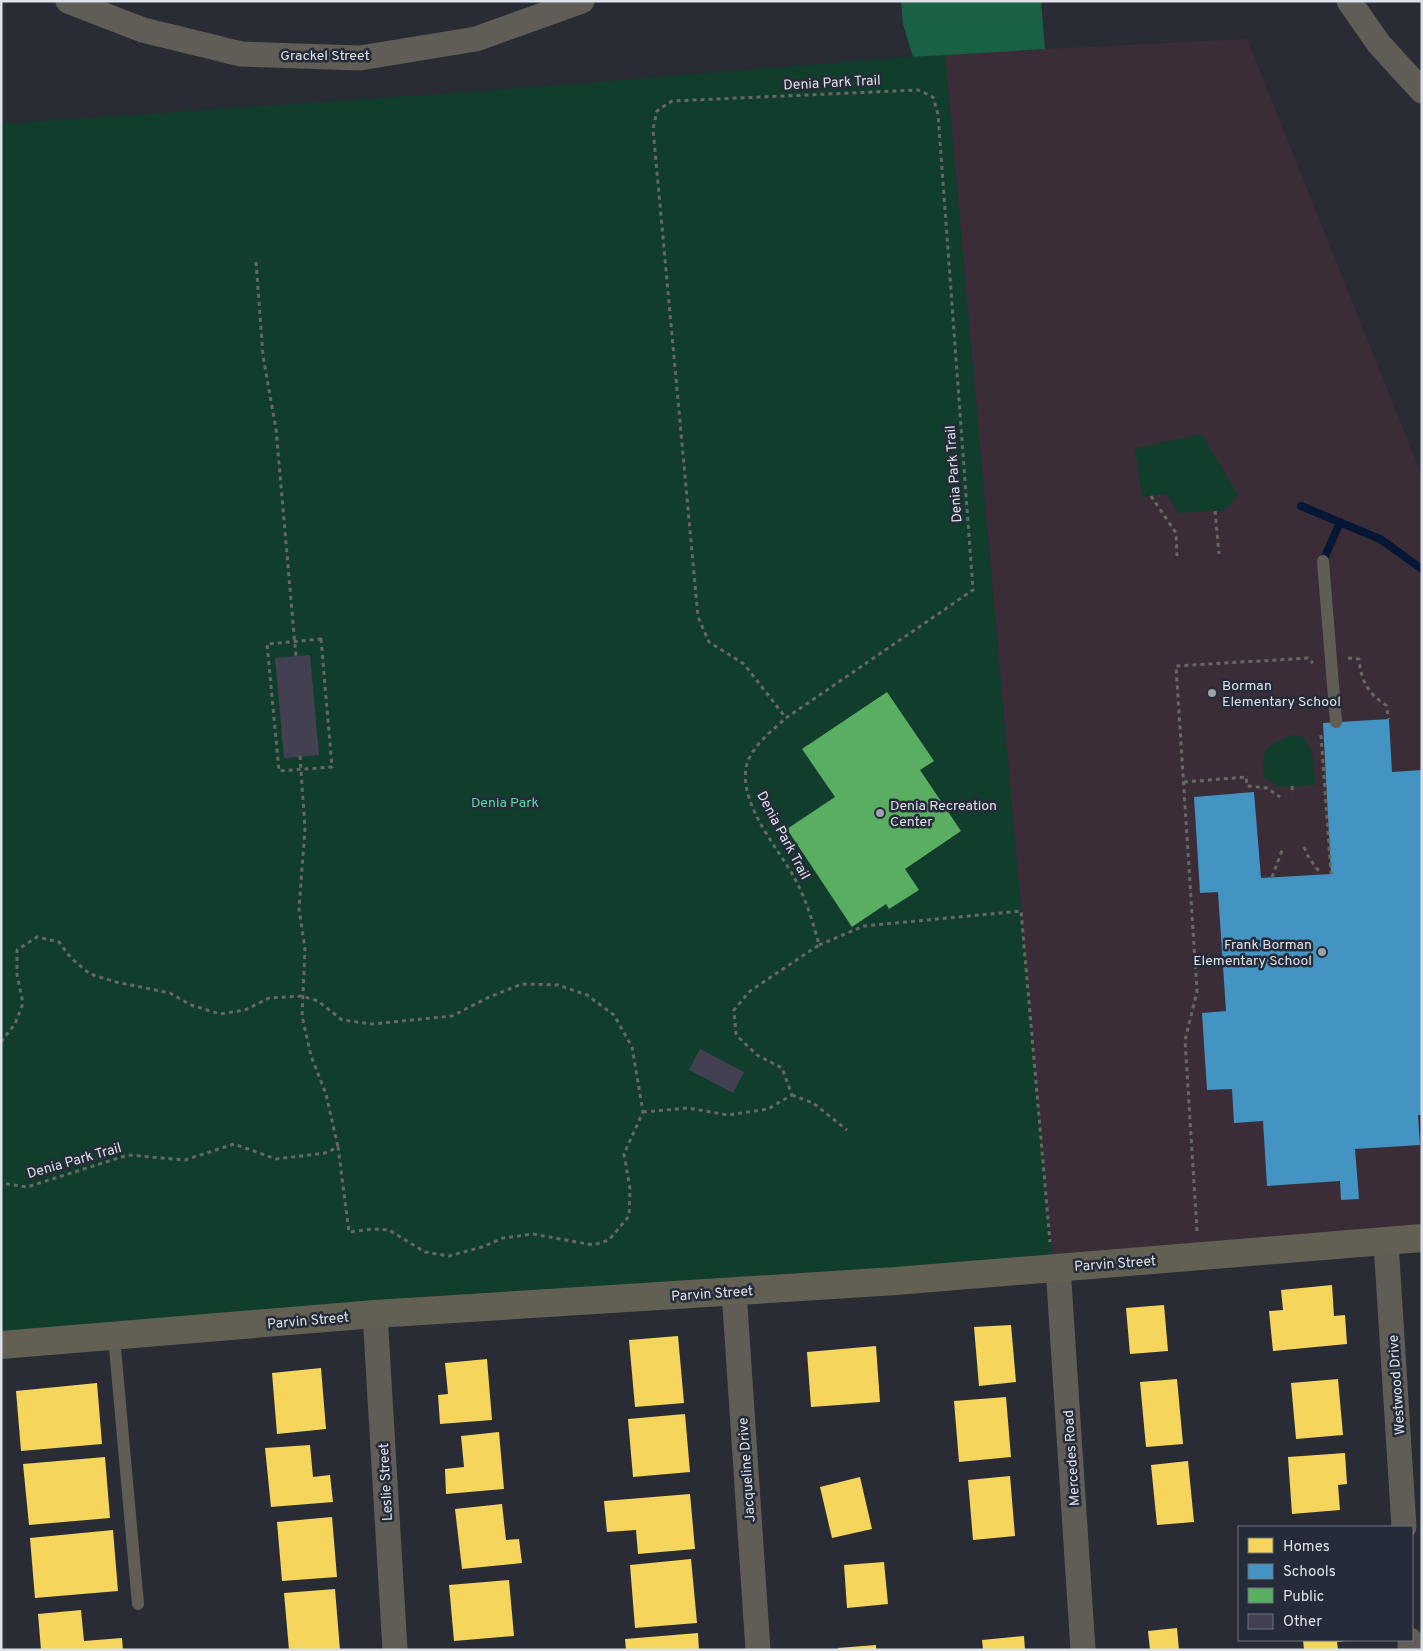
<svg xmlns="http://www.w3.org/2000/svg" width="1423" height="1651" viewBox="0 0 1423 1651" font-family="Overpass,sans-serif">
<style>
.education{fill:#3a2d38}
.green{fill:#113d2d}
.forest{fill:#196045}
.homes{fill:#f6d55c}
.schools{fill:#4393c3}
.public{fill:#5aae61}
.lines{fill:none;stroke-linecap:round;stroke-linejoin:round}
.stream{stroke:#051735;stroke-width:8}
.building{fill:#434052}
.path{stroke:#676764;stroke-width:3;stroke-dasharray:4 4;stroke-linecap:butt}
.lane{stroke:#5f5d55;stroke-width:12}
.street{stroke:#5f5d55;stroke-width:25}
.secondary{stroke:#625f53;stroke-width:28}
.poi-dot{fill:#9ea2aa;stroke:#252b38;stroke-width:2}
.labels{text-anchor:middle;stroke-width:5;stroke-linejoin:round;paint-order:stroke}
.street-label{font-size:14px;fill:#dde1e9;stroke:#252b38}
.poi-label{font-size:14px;fill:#dde1e9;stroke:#252b38;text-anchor:start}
.park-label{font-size:14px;fill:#54dca2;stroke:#252b38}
</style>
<rect width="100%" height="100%" fill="#292c34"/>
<!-- education -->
<path class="education" d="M1247,39L1422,476V1238L1053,1268L945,54Z"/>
<!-- green -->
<g class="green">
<path d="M945,54L1053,1268L1,1345V124L523,88Z"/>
<path d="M1202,434L1238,495L1225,510L1178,513L1167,494L1142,497L1135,448Z"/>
<path d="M1291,735L1304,737L1312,753L1316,785L1279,787L1264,777C1262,747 1264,748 1291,735Z"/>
</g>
<!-- forest -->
<path class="forest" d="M901,1H1041L1045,49L913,57L903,24Z"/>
<!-- homes -->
<g class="homes">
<path d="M1332,1285L1334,1316L1345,1315L1347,1344L1273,1351L1269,1311L1283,1310L1281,1290Z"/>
<path d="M1164,1305L1168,1351L1130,1354L1126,1308Z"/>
<path d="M1011,1325L1016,1382L979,1386L974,1327Z"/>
<path d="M678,1336L684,1403L635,1407L629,1340Z"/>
<path d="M876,1346L880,1402L811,1407L807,1352Z"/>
<path d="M487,1359L492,1420L440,1424L438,1395L448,1394L445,1363Z"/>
<path d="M321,1368L326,1429L277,1434L272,1373Z"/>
<path d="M1177,1379L1183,1444L1146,1447L1140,1382Z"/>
<path d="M1338,1379L1343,1435L1296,1439L1291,1383Z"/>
<path d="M97,1383L102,1444L21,1451L16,1391Z"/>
<path d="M1006,1397L1011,1457L959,1462L954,1401Z"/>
<path d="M685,1414L690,1472L633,1477L628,1419Z"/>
<path d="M499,1432L504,1489L446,1494L445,1469L464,1467L461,1436Z"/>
<path d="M310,1445L313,1477L330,1475L333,1502L271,1507L265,1448Z"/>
<path d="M1345,1453L1347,1484L1338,1485L1340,1510L1292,1514L1288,1457Z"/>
<path d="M105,1457L110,1518L29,1525L23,1464Z"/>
<path d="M1188,1461L1194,1522L1157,1525L1151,1465Z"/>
<path d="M1010,1476L1015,1536L973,1540L968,1480Z"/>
<path d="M860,1477L872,1529L832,1538L820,1487Z"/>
<path d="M690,1494L695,1549L638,1554L636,1530L607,1532L604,1501Z"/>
<path d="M502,1504L506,1540L519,1539L522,1563L462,1569L455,1509Z"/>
<path d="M332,1517L337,1577L282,1581L277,1522Z"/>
<path d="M113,1530L118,1591L35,1598L30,1538Z"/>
<path d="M691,1559L697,1623L635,1628L630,1565Z"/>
<path d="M884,1562L888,1604L847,1608L844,1565Z"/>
<path d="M509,1580L514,1636L454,1641L449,1585Z"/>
<path d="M335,1589L340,1650H289L284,1593Z"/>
<path d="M81,1610L84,1641L122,1638L123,1650H41L38,1614Z"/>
<path d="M1177,1628L1179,1650H1150L1148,1631Z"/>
<path d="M698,1633L699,1650H626L625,1639Z"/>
<path d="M1024,1636L1025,1650H983L982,1640Z"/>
<path d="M1303,1640H1346V1641L1337,1642L1338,1650H1304Z"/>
<path d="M876,1645V1650H838V1648Z"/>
</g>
<!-- schools -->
<path class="schools" d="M1389,719L1392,772L1422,770V1115H1418L1420,1145L1355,1149L1359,1199L1341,1200L1340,1181L1267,1186L1263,1121L1234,1123L1232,1089L1207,1090L1202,1013L1226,1011L1218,892L1200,893L1194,797L1254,792L1261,878L1331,874L1323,723Z"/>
<!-- public -->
<path class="public" d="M887,692L934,761L920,770L961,831L905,869L919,890L889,909L886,904L852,927L787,829L835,797L802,749Z"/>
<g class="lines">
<!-- stream -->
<g class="stream">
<path d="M1301,506L1380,539L1422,569"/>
<path d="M1323,561L1340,522"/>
</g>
</g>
<!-- building -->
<g class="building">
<path d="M310,655L319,755L284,758L275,658Z"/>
<path d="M700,1049L744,1072L733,1093L689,1070Z"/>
</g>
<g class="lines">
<!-- path -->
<g class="path">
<path d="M256,262L263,356L276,429L296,657"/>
<path d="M1151,496L1176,533L1177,556"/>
<path d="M1215,511L1219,554"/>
<path d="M321,639L332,767L279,771L267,644Z"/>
<path d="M1348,658L1359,659C1361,680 1367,693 1386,705L1389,719"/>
<path d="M1321,735L1331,874"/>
<path d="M300,756L305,829L299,909L305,949L302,1016L311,1056L326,1094L338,1147"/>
<path d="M1184,782L1246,777L1247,786L1267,788L1280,797"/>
<path d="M1292,786L1293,794"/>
<path d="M1304,847L1309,858L1321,874"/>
<path d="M1272,877L1283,848"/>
<path d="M819,945L864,926L1021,911L1050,1242"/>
<path d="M1,1042L15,1024L23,1003L17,975V950L37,937L59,942L71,958L90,974L116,982L170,993L191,1005L220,1014L245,1010L269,998L302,996L318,1001L342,1020L372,1024L452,1016L487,998L522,984L558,985L587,995L614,1015L632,1047L643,1112L624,1154L630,1189L629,1216L609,1240L593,1245L533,1234L503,1238L482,1247L449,1256L425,1252L389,1230L373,1229L349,1232L338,1147L325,1153L276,1159L234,1144L185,1160L128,1155L27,1187L1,1183"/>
<path d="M792,1095L813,1103L847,1130"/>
<path d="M643,1112L688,1108L728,1115L768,1109L792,1095L782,1068L757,1055L736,1035L734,1010L750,991L819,945C813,922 806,899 794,877C777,847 740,805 746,768C749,749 772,730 786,718L973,590L938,114L933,97L918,90L672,101L657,111L653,129L698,617L709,642L744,664L786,718"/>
<path d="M1197,1231L1185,1040L1197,992L1176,666L1308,658L1313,663"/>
</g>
<!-- lane -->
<g class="lane">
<path d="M1323,561L1336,722"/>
<path d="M114,1337L138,1604"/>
</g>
<!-- street -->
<g class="street">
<path d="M68,1L143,30L241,54L360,58L476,39L582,1"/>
<path d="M1349,1L1379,44L1422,91"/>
<path d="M1386,1243L1404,1527"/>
<path d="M1058,1267L1083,1650"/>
<path d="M734,1291L758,1650"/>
<path d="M375,1314L395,1650"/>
<path d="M1410,1640V1650"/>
</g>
<!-- secondary -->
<path class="secondary" d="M1,1345L375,1314L896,1281L1422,1238"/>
</g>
<!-- markers -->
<g class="poi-dot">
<circle cx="1212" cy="693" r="5"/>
<circle cx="880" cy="813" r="5"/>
<circle cx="1322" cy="952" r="5"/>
</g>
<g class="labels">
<!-- street labels -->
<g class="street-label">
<text x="325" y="60">Grackel Street</text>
<text transform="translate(832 82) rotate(-3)" y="5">Denia Park Trail</text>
<text transform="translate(953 474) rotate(-94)" y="5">Denia Park Trail</text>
<text transform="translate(784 835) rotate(62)" y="5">Denia Park Trail</text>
<text transform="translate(74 1160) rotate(-16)" y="5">Denia Park Trail</text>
<text transform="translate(1115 1263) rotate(-4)" y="5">Parvin Street</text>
<text transform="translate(712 1293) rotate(-4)" y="5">Parvin Street</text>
<text transform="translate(308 1320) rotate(-5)" y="5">Parvin Street</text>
<text transform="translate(1396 1385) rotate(-94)" y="5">Westwood Drive</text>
<text transform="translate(1071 1458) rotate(-94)" y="5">Mercedes Road</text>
<text transform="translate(746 1470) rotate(-94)" y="5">Jacqueline Drive</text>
<text transform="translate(385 1482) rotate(-93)" y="5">Leslie Street</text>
</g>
<!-- poi labels -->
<g class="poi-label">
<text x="1222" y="690">Borman<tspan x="1222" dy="16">Elementary School</tspan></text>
<text x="890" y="810">Denia Recreation<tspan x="890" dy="16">Center</tspan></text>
<text x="1312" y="949" text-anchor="end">Frank Borman<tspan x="1312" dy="16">Elementary School</tspan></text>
</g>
<!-- park labels -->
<g class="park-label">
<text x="505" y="807">Denia Park</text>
</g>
</g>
<!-- border -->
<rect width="1423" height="1651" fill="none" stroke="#dde1e9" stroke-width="5"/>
<!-- legend -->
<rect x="1238" y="1526" width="175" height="115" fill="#252b38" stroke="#6f747f"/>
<rect x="1248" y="1538" width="25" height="15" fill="#f6d55c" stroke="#6f747f"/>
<text x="1283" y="1551" font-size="15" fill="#dde1e9">Homes</text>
<rect x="1248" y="1564" width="25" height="15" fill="#4393c3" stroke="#6f747f"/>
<text x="1283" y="1576" font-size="15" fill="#dde1e9">Schools</text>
<rect x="1248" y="1588" width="25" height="15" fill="#5aae61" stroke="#6f747f"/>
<text x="1283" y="1601" font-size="15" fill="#dde1e9">Public</text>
<rect x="1248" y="1614" width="25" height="15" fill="#434052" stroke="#6f747f"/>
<text x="1283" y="1626" font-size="15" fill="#dde1e9">Other</text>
</svg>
